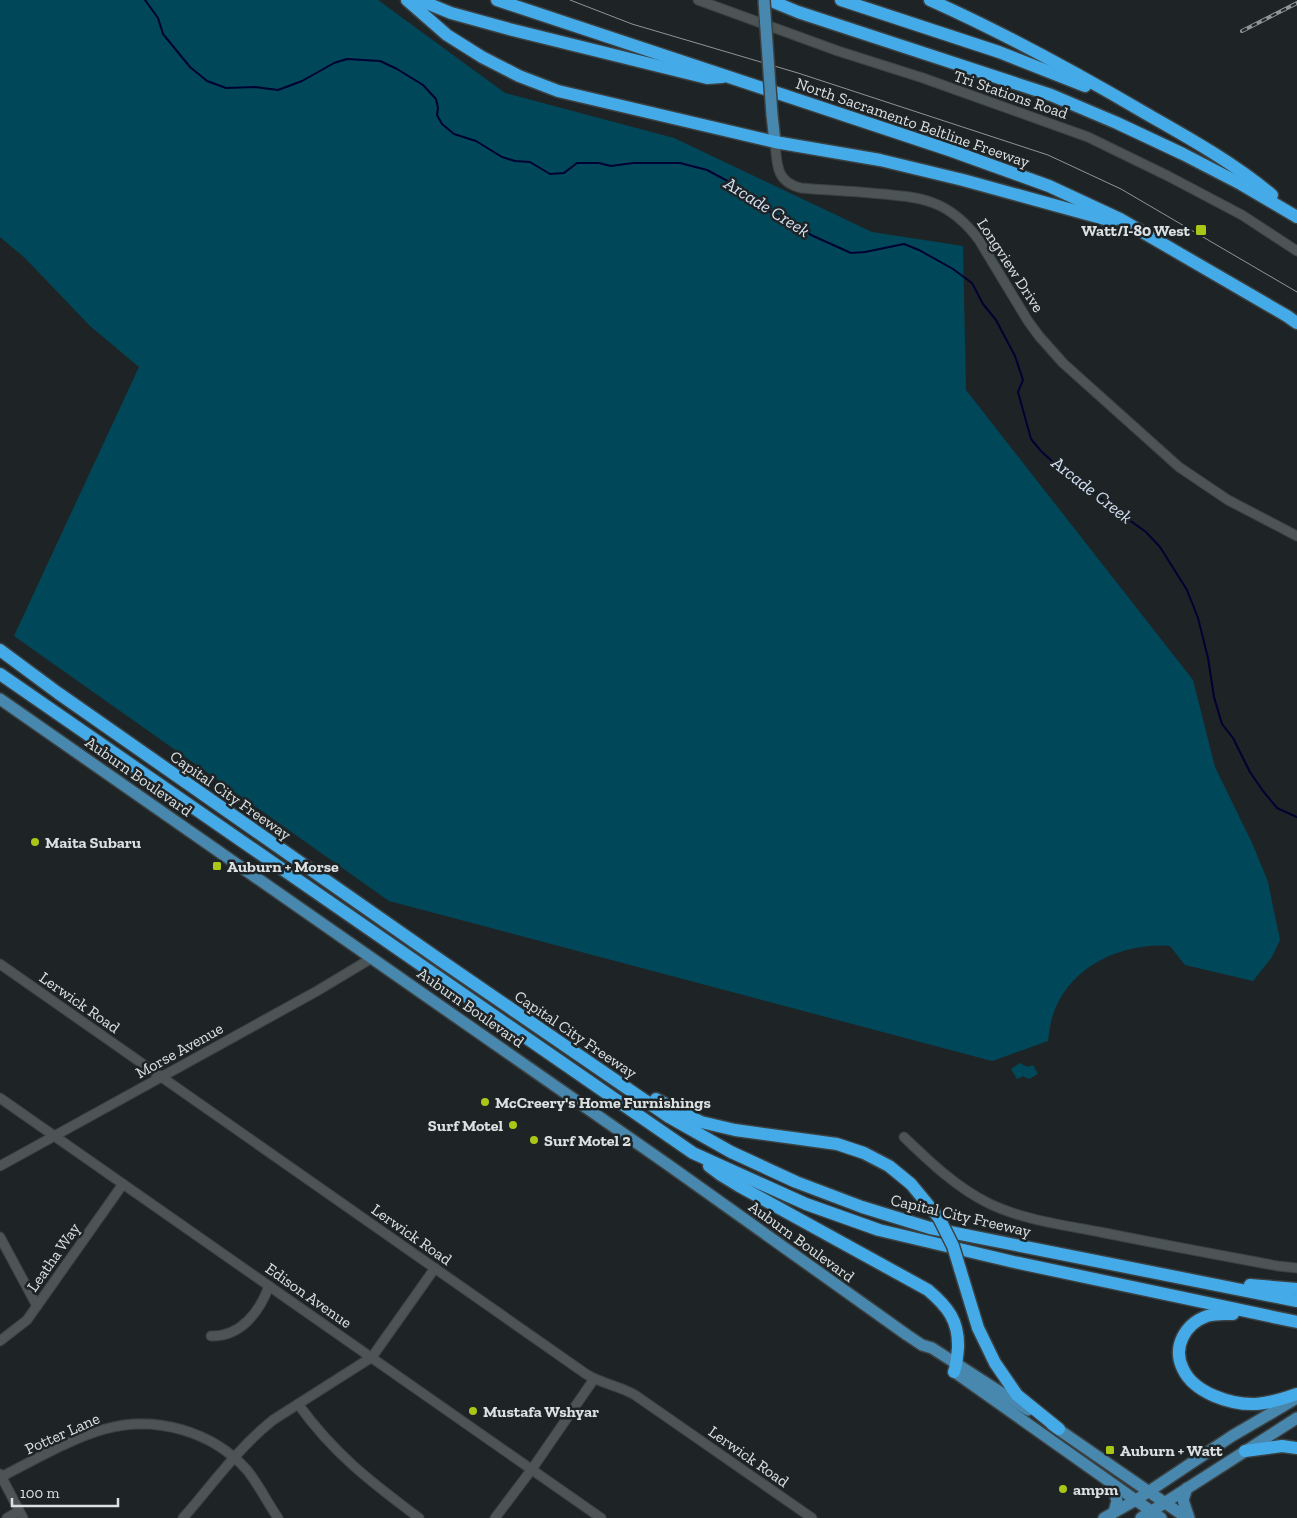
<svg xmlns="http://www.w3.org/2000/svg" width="1297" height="1518" viewBox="0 0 1297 1518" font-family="'Zilla Slab',serif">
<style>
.green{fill:#004859}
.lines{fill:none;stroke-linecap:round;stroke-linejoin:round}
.stream{stroke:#000231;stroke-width:2}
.minor-casing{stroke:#3b4041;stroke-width:11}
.major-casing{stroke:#3b4041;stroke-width:14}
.highway-casing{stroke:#3b4041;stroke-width:15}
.minor{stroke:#4d5456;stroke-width:9}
.major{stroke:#4888ae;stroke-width:11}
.highway{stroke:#44aae8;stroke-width:12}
.tram{stroke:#8f9495;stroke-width:1}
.rail-casing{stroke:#8f9495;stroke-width:4}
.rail{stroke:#1e2426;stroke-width:2;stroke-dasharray:5.5;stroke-linecap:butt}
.major-bridge-casing{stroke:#3b4041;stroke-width:14;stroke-linecap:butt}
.highway-bridge-casing{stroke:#3b4041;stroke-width:15;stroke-linecap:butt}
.major-bridge{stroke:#4888ae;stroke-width:11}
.highway-bridge{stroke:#44aae8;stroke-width:12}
.poi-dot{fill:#aac717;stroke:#1e2426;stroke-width:2}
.labels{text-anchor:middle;stroke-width:5;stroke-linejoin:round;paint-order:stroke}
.street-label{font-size:16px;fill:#dce0e1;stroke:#1e2426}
.poi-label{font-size:16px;font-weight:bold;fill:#dce0e1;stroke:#1e2426;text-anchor:start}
.water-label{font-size:18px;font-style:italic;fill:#d4e1f5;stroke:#1e2426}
</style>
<rect width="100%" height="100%" fill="#1e2426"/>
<!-- green -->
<g class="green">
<path d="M0,0H378L505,93L674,138L872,232L963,246L966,390L1193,680L1215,767L1253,845L1268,882L1280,940L1272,957L1253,981L1185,965L1170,946C1121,942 1066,968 1052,1018C1050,1025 1049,1033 1048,1041L992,1061L389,901L14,636L139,367L90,326L25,258L0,237Z"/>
<path d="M1020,1063L1027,1067L1033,1065L1038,1074L1029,1079L1023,1076L1017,1079L1011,1069Z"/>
</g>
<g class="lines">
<!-- stream -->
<path class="stream" d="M145,0L158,18L163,34L190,67L207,81L226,88L255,87L278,90L302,81L334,63L347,59L380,61L397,69L423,85L436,99L438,108L437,115L442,124L454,134L476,141L502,157L515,161L530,162L550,174L564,173L577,163H599L611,166L633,163H680L707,170L733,184L774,215L792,221L811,235L851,253L865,252L904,244L919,250L953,269L972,283L983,304L996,320L1015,356L1023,380L1018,392L1031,439L1041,451L1067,475L1088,486L1107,504L1146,532L1160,547L1187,590L1198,618L1208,658L1214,697L1222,724L1233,738L1250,772L1263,791L1277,808L1297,817"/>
<!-- minor casing -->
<g class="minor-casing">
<g id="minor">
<path d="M698,0L838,51L923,78L1088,137L1168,176L1242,215L1297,251"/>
<path d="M775,142C777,165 776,182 801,188C824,190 847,191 871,193C919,197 948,198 979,240L1028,321L1039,336L1063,363L1179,467L1228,500L1297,536"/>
<path d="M0,964L586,1374C602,1384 620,1386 635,1395L812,1518"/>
<path d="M0,1098L601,1518"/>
<path d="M904,1137C930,1162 957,1188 990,1204C1024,1220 1063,1225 1100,1232C1159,1244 1219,1255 1278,1266L1297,1268"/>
<path d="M0,1166L317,991L372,958"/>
<path d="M0,1237L37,1306"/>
<path d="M211,1336C241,1337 260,1311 269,1286"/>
<path d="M0,1341L27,1320L123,1184"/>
<path d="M298,1404C334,1454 371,1482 419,1518"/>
<path d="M0,1474L23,1518"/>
<path d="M1,1477C32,1461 72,1438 105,1429C155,1415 212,1431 247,1470C259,1485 267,1502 278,1518"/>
<path d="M7,1518L19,1511"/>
<path d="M183,1518C212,1485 238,1448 273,1420L372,1357L435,1268"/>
<path d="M495,1518L532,1469L594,1379"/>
</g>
</g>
<!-- major casing -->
<g class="major-casing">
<g id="major">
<path d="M772,115L775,142"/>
<path d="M0,699L667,1164L907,1335L922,1345L932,1348L1028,1410"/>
<path d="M956,1373L1161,1518"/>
<path d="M1052,1425L1187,1518"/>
<path d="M1112,1484L1117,1501L1114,1512"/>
<path d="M1187,1488L1183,1500L1189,1518"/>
<path d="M1104,1518L1136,1500L1232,1436L1297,1398"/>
<path d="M1141,1518L1297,1418"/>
</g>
</g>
<!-- highway casing -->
<g class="highway-casing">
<g id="highway">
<path d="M407,0L447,35L482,57L519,76L558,91L775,142L880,160L963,180L1112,221"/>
<path d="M419,0L451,13L509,29L707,78L722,77"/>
<path d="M497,0L952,151L1049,186L1120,219L1287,316L1297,323"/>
<path d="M769,0L798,12L1051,95L1117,123L1183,154L1241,184L1297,217"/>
<path d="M841,0L999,52L1085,86"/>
<path d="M930,0C1004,33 1075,72 1145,113C1189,138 1234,163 1272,195"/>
<path d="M0,650L58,693L440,960L669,1117L731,1152L796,1182L862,1207L930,1228L1297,1301"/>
<path d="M0,674L693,1153L806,1204L879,1230L1014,1262L1297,1322"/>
<path d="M656,1099L701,1122L735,1130L837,1144L864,1153L889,1166L911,1184L939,1218"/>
<path d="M709,1166L721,1175L739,1186L928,1290C948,1307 959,1321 958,1348C957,1356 957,1364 954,1372"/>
<path d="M960,1269L978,1328L995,1363L1017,1395L1059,1429"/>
<path d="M1250,1285L1297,1289"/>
<path d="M1233,1314C1225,1314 1215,1313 1207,1316C1185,1324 1172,1347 1183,1369C1194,1393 1231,1405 1256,1404C1271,1403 1283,1399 1297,1394"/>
<path d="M1245,1451L1282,1446L1297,1448"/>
</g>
</g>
<!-- minor -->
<use href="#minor" class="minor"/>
<!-- major -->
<use href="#major" class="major"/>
<!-- highway -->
<use href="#highway" class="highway"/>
<!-- tram -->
<path class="tram" d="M570,0L632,24L798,73L1048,155L1121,189L1297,292"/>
<!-- rail casing -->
<g class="rail-casing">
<path id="rail" d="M1242,31L1297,3"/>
</g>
<!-- rail -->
<use href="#rail" class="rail"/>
<!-- major-bridge casing -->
<g class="major-bridge-casing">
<path id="major-bridge" d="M764,0L772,115"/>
</g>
<!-- highway-bridge casing -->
<g class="highway-bridge-casing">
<path id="highway-bridge" d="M939,1218L953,1246L960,1269"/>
</g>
<!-- major-bridge -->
<use href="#major-bridge" class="major-bridge"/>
<!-- highway-bridge -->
<use href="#highway-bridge" class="highway-bridge"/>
</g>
<!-- markers -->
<g class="poi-dot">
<rect x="1195" y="224" width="12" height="12" rx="2.5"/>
<circle cx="35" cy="842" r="5"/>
<rect x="212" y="861" width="10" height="10" rx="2.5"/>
<circle cx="485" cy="1102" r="5"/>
<circle cx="513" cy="1125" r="5"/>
<circle cx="534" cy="1140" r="5"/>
<circle cx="473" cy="1411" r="5"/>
<rect x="1105" y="1445" width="10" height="10" rx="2.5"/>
<circle cx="1063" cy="1489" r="5"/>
</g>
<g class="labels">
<!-- street labels -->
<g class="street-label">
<text transform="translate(1011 94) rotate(19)" y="6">Tri Stations Road</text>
<text transform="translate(913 122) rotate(19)" y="6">North Sacramento Beltline Freeway</text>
<text transform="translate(1011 265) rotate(57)" y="6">Longview Drive</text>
<text transform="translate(139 776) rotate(35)" y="6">Auburn Boulevard</text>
<text transform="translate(231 795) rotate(35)" y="6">Capital City Freeway</text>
<text transform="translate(80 1002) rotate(35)" y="6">Lerwick Road</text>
<text transform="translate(471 1007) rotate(35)" y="6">Auburn Boulevard</text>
<text transform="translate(576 1034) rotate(34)" y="6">Capital City Freeway</text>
<text transform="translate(179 1050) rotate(-29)" y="6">Morse Avenue</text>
<text transform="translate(961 1215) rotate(13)" y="6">Capital City Freeway</text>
<text transform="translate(412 1234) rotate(35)" y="6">Lerwick Road</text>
<text transform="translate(802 1241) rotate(36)" y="6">Auburn Boulevard</text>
<text transform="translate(53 1257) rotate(-55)" y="6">Leatha Way</text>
<text transform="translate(309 1295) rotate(35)" y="6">Edison Avenue</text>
<text transform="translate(62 1433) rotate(-24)" y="6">Potter Lane</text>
<text transform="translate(749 1456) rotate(35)" y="6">Lerwick Road</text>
</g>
<!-- poi labels -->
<g class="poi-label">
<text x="1190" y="236" text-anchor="end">Watt/I-80 West</text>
<text x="45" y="848">Maita Subaru</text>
<text x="227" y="872">Auburn + Morse</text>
<text x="495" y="1108">McCreery's Home Furnishings</text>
<text x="503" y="1131" text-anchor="end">Surf Motel</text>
<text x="544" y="1146">Surf Motel 2</text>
<text x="483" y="1417">Mustafa Wshyar</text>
<text x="1120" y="1456">Auburn + Watt</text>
<text x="1073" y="1495">ampm</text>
</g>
<!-- water labels -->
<g class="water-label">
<text transform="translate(767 207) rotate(32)" y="6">Arcade Creek</text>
<text transform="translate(1092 490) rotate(38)" y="6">Arcade Creek</text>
</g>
</g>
<!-- scale -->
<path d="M12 1498v8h106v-8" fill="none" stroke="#dce0e1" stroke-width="2.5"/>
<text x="20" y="1498" font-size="15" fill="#dce0e1" stroke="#1e2426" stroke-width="4" paint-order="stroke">100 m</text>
</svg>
